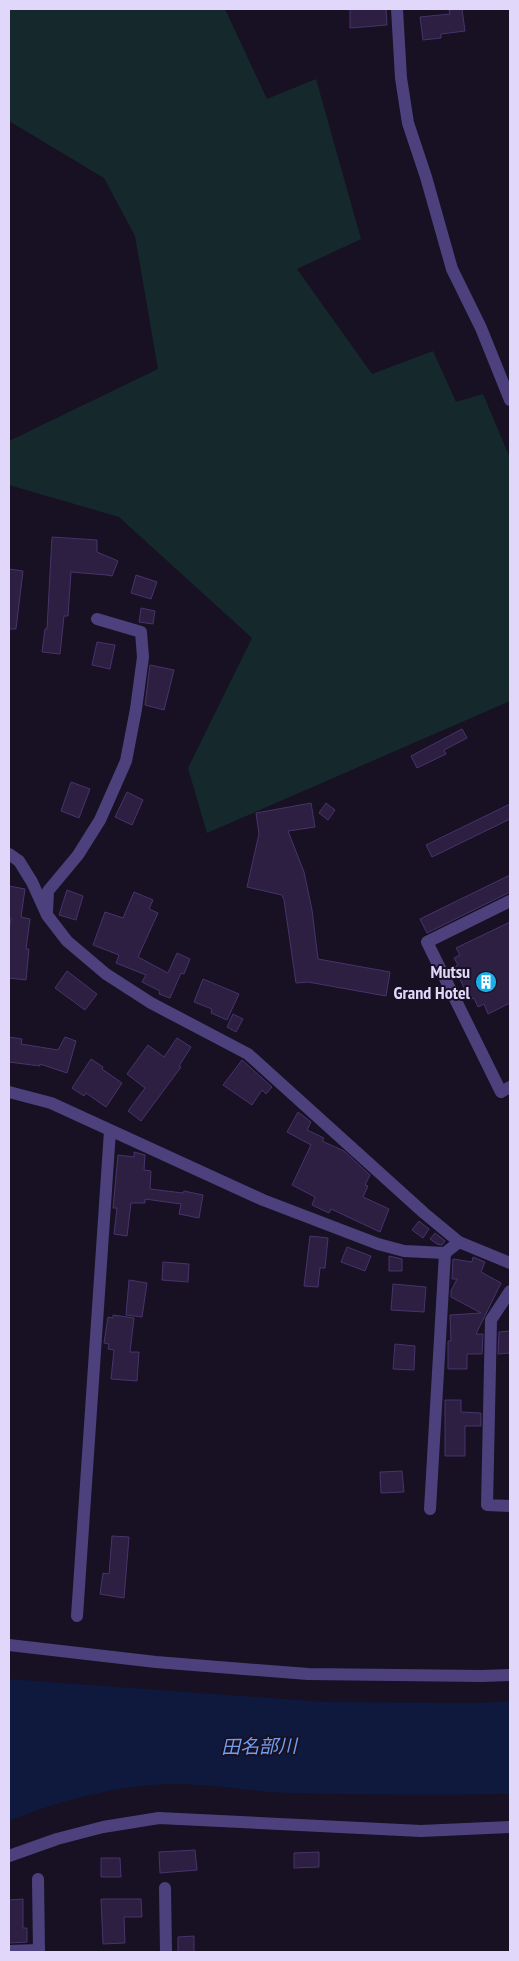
<svg xmlns="http://www.w3.org/2000/svg" width="519" height="1961" viewBox="0 0 519 1961" font-family="'PT Sans Narrow','Noto Sans JP',sans-serif">
<style>
.green{fill:#15292c}
.water{fill:#0f183d}
.building{fill:#2c1f42;stroke:#48336b}
.lines{fill:none;stroke-linecap:round;stroke-linejoin:round}
.minor{stroke:#4d417d;stroke-width:12}
.labels{text-anchor:middle;stroke-width:4;stroke-linejoin:round;paint-order:stroke}
.poi-label{font-size:18px;font-weight:bold;fill:#e1d7fb;stroke:#171123;text-anchor:end}
.water-label{font-size:19px;font-style:italic;fill:#709ff0;stroke:#171123}
</style>
<rect width="100%" height="100%" fill="#171123"/>
<!-- green -->
<path class="green" d="M9,9H225L267,99L316,79L361,239L297,269L372,374L433,351L456,402L483,394L510,458V701L207,833L188,768L252,638L119,517L9,485V441L158,369L135,236L104,178L9,121Z"/>
<!-- water -->
<path class="water" d="M9,1679L326,1702L478,1703L510,1701V1794C437,1795 364,1795 291,1793C252,1792 213,1784 174,1784C116,1785 62,1800 9,1821Z"/>
<!-- building -->
<g class="building">
<path d="M350,9H386L387,25L350,28Z"/>
<path d="M456,9H462L465,31L441,34V38L423,40L420,17L450,14L449,10Z"/>
<path d="M52,537L97,540V552L118,561L112,576L107,575L71,572L68,616H64L60,654L42,652L45,629H47Z"/>
<path d="M9,569L23,571L16,629H9Z"/>
<path d="M136,575L157,582L151,599L131,593Z"/>
<path d="M141,608L155,611L153,624L139,622Z"/>
<path d="M97,642L115,645L110,669L92,665Z"/>
<path d="M150,665L174,670L164,710L145,705Z"/>
<path d="M462,729L467,738L444,750L446,754L417,768L411,756Z"/>
<path d="M71,782L90,789L79,818L61,811Z"/>
<path d="M127,792L143,800L132,825L115,817Z"/>
<path d="M311,803L315,827L288,831L304,872L312,910L318,959L390,972L386,996L308,982L296,983L284,900L282,895L247,887L259,834L256,813Z"/>
<path d="M326,803L335,810L328,820L319,813Z"/>
<path d="M510,804V819L432,857L426,845Z"/>
<path d="M510,875V892L427,933L420,919Z"/>
<path d="M9,886L25,889L21,917L30,919L26,949H29L26,980L9,978V931L11,918H9Z"/>
<path d="M67,890L83,896L76,920L59,915Z"/>
<path d="M134,892L153,900L149,909L158,913L138,957L168,973L177,953L190,959L184,974L181,973L170,998L159,994L160,991L142,982L146,975L116,963L119,955L93,945L105,912L123,918Z"/>
<path d="M510,922V1003L488,1014L484,1004L478,1007L474,998L470,1000L454,967L458,965L454,958L460,955L456,948Z"/>
<path d="M67,971L97,994L85,1010L55,988Z"/>
<path d="M203,979L239,994L227,1020L211,1013L212,1009L194,1002Z"/>
<path d="M233,1014L243,1019L236,1032L227,1027Z"/>
<path d="M9,1037L22,1039L21,1044L58,1050L65,1037L76,1041L67,1073L40,1064V1066L9,1062Z"/>
<path d="M177,1038L191,1047L179,1066L181,1067L141,1121L128,1111L145,1088L127,1074L148,1045L164,1057Z"/>
<path d="M91,1059L103,1067L102,1069L122,1083L106,1107L86,1093L84,1096L72,1088Z"/>
<path d="M242,1060L272,1087L266,1094L262,1090L252,1105L223,1085Z"/>
<path d="M298,1112L311,1122L307,1130L324,1138L322,1141L344,1151L370,1175L365,1185L368,1186L363,1197L389,1209L380,1232L331,1209L329,1213L312,1205L315,1197L292,1185L311,1145L287,1132Z"/>
<path d="M134,1152L145,1155L144,1170L151,1171L150,1189L183,1193L184,1191L203,1195L199,1218L179,1214L181,1204L145,1199V1203H131L127,1236L114,1234L117,1208H113L118,1155L134,1157Z"/>
<path d="M419,1221L429,1229L423,1238L412,1230Z"/>
<path d="M435,1233L445,1241L442,1245L437,1244L430,1239Z"/>
<path d="M310,1236L328,1238L325,1268H320L318,1287L304,1286Z"/>
<path d="M347,1247L371,1256L365,1271L341,1262Z"/>
<path d="M389,1256L402,1259V1271H389Z"/>
<path d="M473,1257L485,1262L481,1272L501,1283L476,1334H483L482,1354H467V1369H448V1341H451L450,1315L481,1313L451,1297V1291L457,1279H452L453,1259L472,1262Z"/>
<path d="M163,1262L189,1264L188,1282L162,1280Z"/>
<path d="M129,1280L147,1283L142,1317L126,1315Z"/>
<path d="M393,1284L426,1287L424,1312L391,1310Z"/>
<path d="M113,1315L134,1318L130,1352H139L137,1381L111,1379L114,1350L108,1349L109,1344L104,1343L108,1317L113,1318Z"/>
<path d="M510,1331V1353L498,1354L499,1332Z"/>
<path d="M395,1344L415,1346L414,1370L393,1369Z"/>
<path d="M445,1400H461V1412L481,1413V1426H465V1456H445Z"/>
<path d="M402,1471L404,1492L381,1493L380,1472Z"/>
<path d="M112,1536L129,1537L124,1598L100,1594L103,1573L109,1574Z"/>
<path d="M195,1850L197,1870L160,1873L159,1852Z"/>
<path d="M319,1852V1867L294,1868V1853Z"/>
<path d="M101,1858H120L121,1877H101Z"/>
<path d="M23,1899V1928H27V1942L9,1943V1900Z"/>
<path d="M101,1899H141L142,1917H124L125,1943L103,1944Z"/>
<path d="M194,1936V1952H178V1937Z"/>
</g>
<g class="lines">
<!-- minor -->
<g class="minor">
<path d="M397,9L401,78L408,123L426,177L452,269L481,328L510,400"/>
<path d="M9,854L19,861L32,882L47,915L67,941L106,974L151,1003L248,1054L424,1213L459,1242L510,1263"/>
<path d="M510,901L427,942L501,1092L510,1087"/>
<path d="M47,912L48,891L78,855L100,820L126,761L136,709L143,657L141,632L97,619"/>
<path d="M9,1092L51,1103L263,1200L378,1244L404,1251L445,1253L459,1242"/>
<path d="M510,1291L491,1320L487,1505L510,1506"/>
<path d="M430,1509L445,1253"/>
<path d="M77,1616L110,1131"/>
<path d="M9,1645L156,1662L308,1674L482,1676L510,1675"/>
<path d="M9,1856L57,1839L103,1827L159,1818L421,1831L510,1827"/>
<path d="M38,1879L39,1952"/>
<path d="M165,1888L166,1952"/>
<path d="M9,1951L39,1950"/>
</g>
</g>
<!-- icons -->
<defs>
<g id="building-disc" transform="scale(1.125)"><circle r="9.5" fill="#19aee5" stroke="#171123"/><path d="M-4-6H4V6H1V3H-1V6H-4ZM-2.5-4.3h1.7v1.8h-1.7ZM.8-4.3h1.7v1.8H.8ZM-2.5-1h1.7V.8h-1.7ZM.8-1h1.7V.8H.8Z" fill="#fff"/></g>
</defs>
<g fill-rule="evenodd">
<use href="#building-disc" x="486" y="982"/>
</g>
<g class="labels">
<!-- poi labels -->
<g class="poi-label">
<text x="470" y="978">Mutsu<tspan x="470" dy="21">Grand Hotel</tspan></text>
</g>
<!-- water labels -->
<g class="water-label">
<text transform="translate(259 1746) rotate(-1)" y="7">田名部川</text>
</g>
</g>
<!-- border -->
<rect width="519" height="1961" fill="none" stroke="#e1d7fb" stroke-width="20"/>
</svg>
